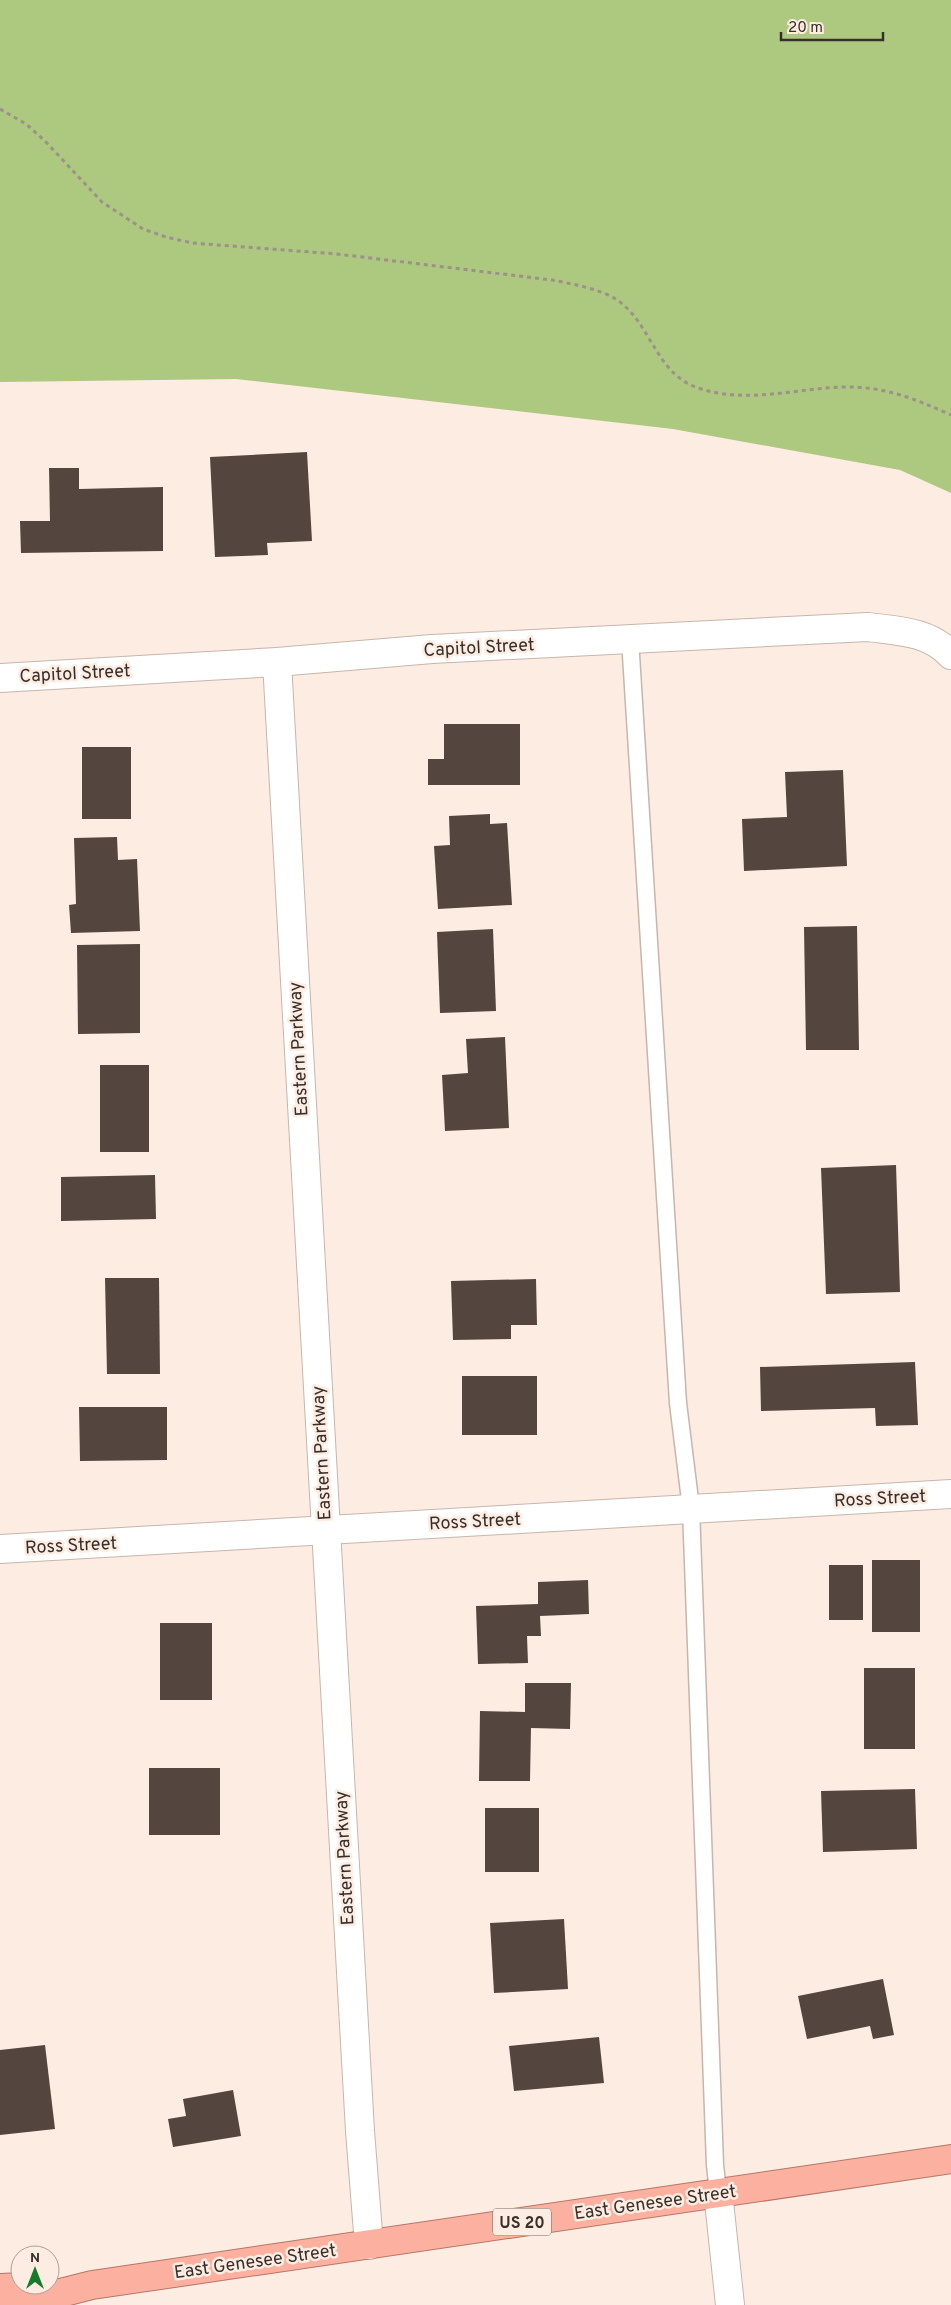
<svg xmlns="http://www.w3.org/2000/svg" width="951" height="2305" viewBox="0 0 951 2305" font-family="Overpass,sans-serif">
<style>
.green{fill:#adc87f}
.building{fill:#54463e}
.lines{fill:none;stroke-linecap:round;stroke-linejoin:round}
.service-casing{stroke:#c6b6ac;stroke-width:19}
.minor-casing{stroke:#c6b6ac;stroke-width:30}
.trunk-casing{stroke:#b67668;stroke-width:30}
.path{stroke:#9d9189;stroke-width:3;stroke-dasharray:4 4;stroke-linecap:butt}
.service{stroke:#fff;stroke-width:16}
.minor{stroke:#fff;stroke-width:28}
.trunk{stroke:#fcb0a0;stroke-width:28}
.labels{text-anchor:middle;stroke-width:5;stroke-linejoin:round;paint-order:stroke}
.shield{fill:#fdece1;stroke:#726862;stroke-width:1}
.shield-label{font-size:16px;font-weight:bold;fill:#362f2b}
.street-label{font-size:18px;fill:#362f2b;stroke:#fdece1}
</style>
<rect width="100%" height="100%" fill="#fdece1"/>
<!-- green -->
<path class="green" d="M0,0H951V493L900,470L673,429L236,379L0,382Z"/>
<!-- building -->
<g class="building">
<path d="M307,452L312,541L267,543L268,555L215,557L210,457Z"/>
<path d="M49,468H79V489L163,487V551L21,553L20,521H50Z"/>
<path d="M444,724H520V785H428V759H444Z"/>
<rect x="82" y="747" width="49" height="72"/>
<path d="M843,770L847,866L744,871L742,819L787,817L785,772Z"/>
<path d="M490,814V824L507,823L512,905L438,909L434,846L450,845L449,816Z"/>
<path d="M117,837L118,860L137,859L140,931L71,933L69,905L76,904L74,838Z"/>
<path d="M857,926L859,1050H806L804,927Z"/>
<path d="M493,929L496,1011L440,1013L437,932Z"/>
<path d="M140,944V1033L78,1034L77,945Z"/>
<path d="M505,1037L509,1128L445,1131L442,1075L468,1073L466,1039Z"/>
<rect x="100" y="1065" width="49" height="87"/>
<path d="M896,1165L900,1292L826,1294L821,1168Z"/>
<path d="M155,1175L156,1219L61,1221V1177Z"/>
<path d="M105,1278H159L160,1374H107Z"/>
<path d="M536,1279L537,1325H511V1339L453,1340L451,1281Z"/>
<path d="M915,1362L918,1425L876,1426L875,1408L761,1411L760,1367Z"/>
<rect x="462" y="1376" width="75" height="59"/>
<path d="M79,1407H167V1460L80,1461Z"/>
<rect x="872" y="1560" width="48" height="72"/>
<rect x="829" y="1565" width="34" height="55"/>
<path d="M588,1580L589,1614L540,1616L541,1636H527L528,1663L478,1664L476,1606L538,1604V1582Z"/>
<rect x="160" y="1623" width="52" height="77"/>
<rect x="864" y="1668" width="51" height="81"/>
<path d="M525,1683H571L570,1729L531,1728L530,1781H479L480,1711L525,1712Z"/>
<rect x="149" y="1768" width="71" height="67"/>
<path d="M915,1789L917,1849L823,1852L821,1791Z"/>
<rect x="485" y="1808" width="54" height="64"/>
<path d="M564,1919L568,1989L494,1993L490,1923Z"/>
<path d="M883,1979L894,2035L873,2039L870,2026L807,2039L798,1996Z"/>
<path d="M599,2037L604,2083L514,2091L509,2046Z"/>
<path d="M45,2045L55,2129L0,2135V2050Z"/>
<path d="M233,2090L241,2136L173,2147L168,2119L186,2116L183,2099Z"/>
</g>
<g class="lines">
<!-- service casing -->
<g class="service-casing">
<path id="service" d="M630,639L678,1403L691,1508L715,2165L718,2192"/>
</g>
<!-- minor casing -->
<g class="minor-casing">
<g id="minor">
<path d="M277,662L360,2131L369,2245"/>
<path d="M0,678L277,662L432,649L868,627C898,631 929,631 951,655"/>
<path d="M0,1549L951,1494"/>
<path d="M718,2192L730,2305"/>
</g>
</g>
<!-- trunk casing -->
<g class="trunk-casing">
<g id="trunk">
<path d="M0,2288L43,2286"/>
<path d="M13,2305L92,2285L951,2159"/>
</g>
</g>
<!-- path -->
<path class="path" d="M0,109L26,124L45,141L102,202L143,229L166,237L192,243L337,254L552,280C572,284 596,288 614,298C651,320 654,373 698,388C746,404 793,389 842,387C884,386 913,398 951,415"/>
<!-- service -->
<use href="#service" class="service"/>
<!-- minor -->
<use href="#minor" class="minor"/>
<!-- trunk -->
<use href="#trunk" class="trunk"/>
</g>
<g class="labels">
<!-- shield labels -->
<rect class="shield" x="493" y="2208.5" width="58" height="27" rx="4"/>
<g class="shield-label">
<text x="522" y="2228">US 20</text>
</g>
<!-- street labels -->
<g class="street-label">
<text transform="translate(479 647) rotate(-3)" y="6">Capitol Street</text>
<text transform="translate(75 673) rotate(-3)" y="6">Capitol Street</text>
<text transform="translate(298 1049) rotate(-93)" y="6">Eastern Parkway</text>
<text transform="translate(321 1453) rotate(-93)" y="6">Eastern Parkway</text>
<text transform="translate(880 1498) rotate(-3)" y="6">Ross Street</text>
<text transform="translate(475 1521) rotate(-3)" y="6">Ross Street</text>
<text transform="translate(71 1545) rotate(-3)" y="6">Ross Street</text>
<text transform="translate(344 1858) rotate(-93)" y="6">Eastern Parkway</text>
<text transform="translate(655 2202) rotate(-8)" y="6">East Genesee Street</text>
<text transform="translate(255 2261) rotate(-8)" y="6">East Genesee Street</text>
</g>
</g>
<!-- north arrow -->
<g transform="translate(35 2270)"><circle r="24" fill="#fdece1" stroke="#ada098"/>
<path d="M0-4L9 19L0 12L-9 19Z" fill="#147a2c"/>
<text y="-8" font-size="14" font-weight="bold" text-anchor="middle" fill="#362f2b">N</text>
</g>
<!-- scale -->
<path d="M781 32v8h102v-8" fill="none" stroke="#362f2b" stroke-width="2.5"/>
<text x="788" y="32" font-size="15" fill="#362f2b" stroke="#fdece1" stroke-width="4" paint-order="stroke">20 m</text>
</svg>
